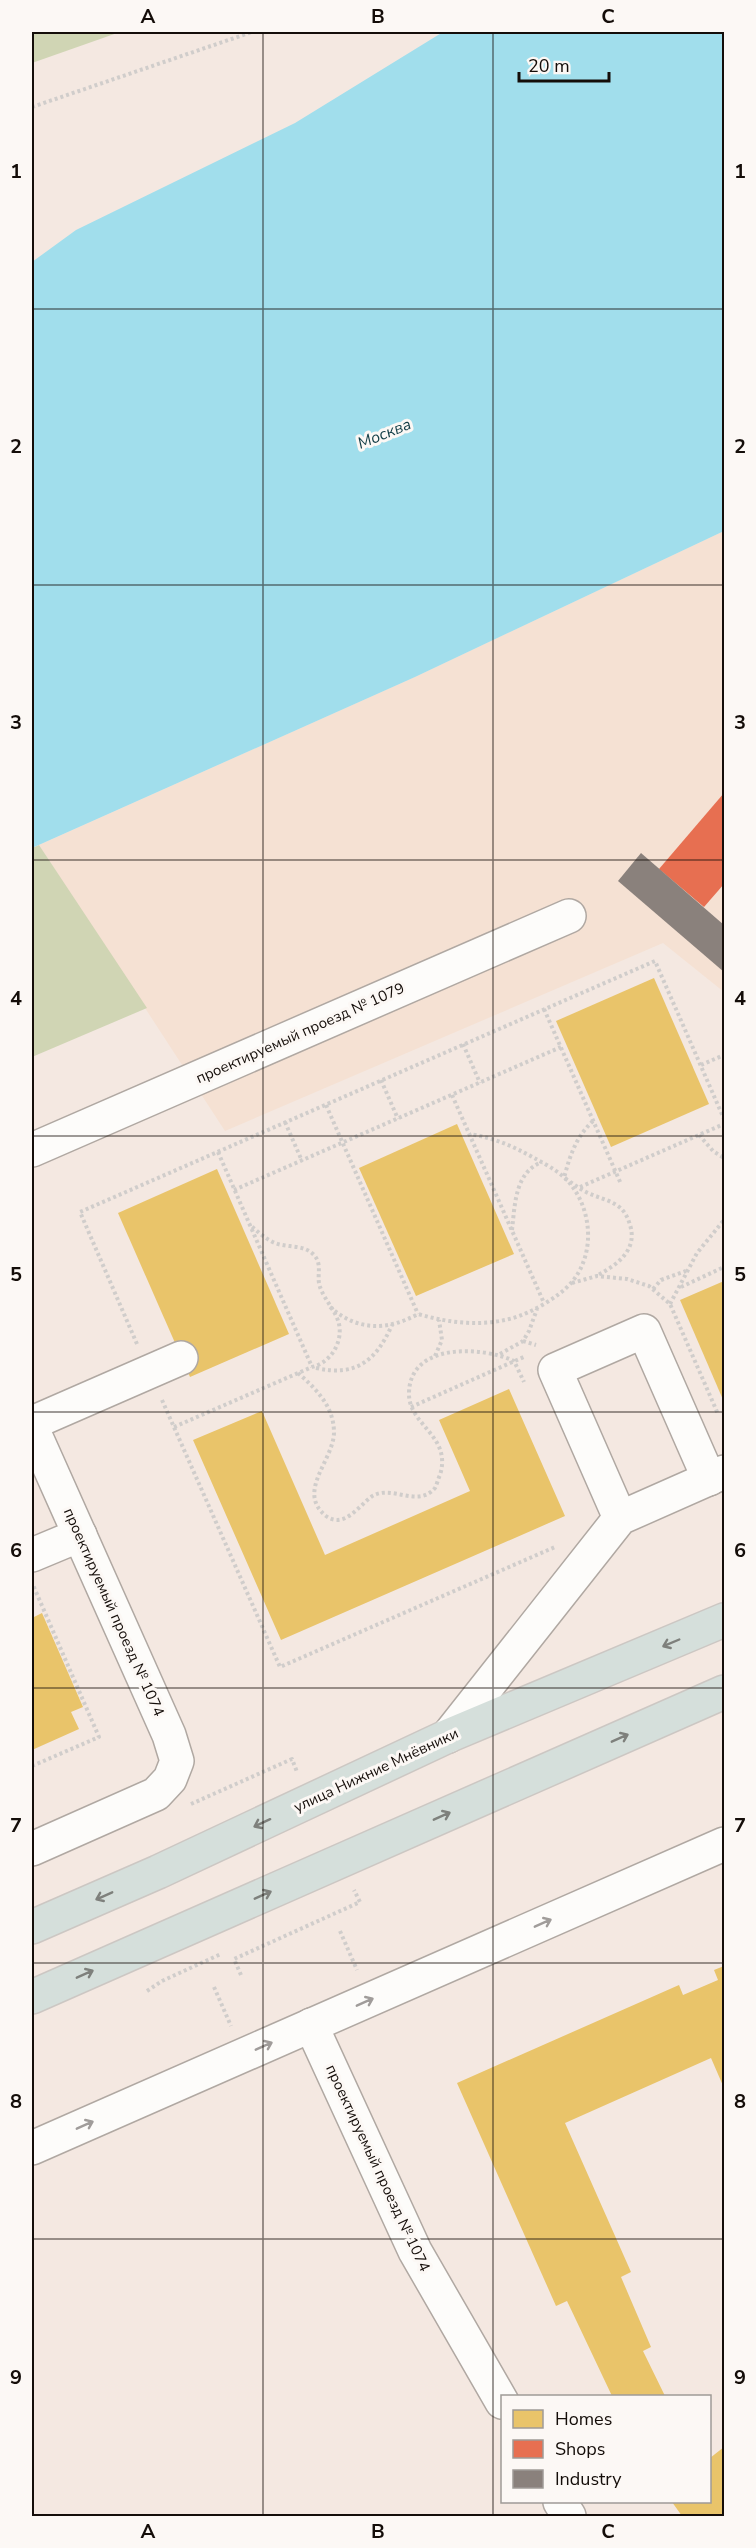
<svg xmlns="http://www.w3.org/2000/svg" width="756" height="2548" viewBox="0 0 756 2548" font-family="'Nunito Sans',sans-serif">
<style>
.built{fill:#f5e1d3}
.green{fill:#d0d5b4}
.water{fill:#a1deec}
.homes{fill:#e9c46a}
.shops{fill:#e76f51}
.industry{fill:#8a817c}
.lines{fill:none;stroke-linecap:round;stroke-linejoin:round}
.minor-casing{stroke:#b0a8a2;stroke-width:36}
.major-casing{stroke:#ccc7c3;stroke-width:36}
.path{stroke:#d0cdcb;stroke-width:4;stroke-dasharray:3 3;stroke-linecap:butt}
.minor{stroke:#fdfcfa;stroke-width:33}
.major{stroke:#d5dfdb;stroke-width:33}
.oneway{stroke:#7e807c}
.oneway2{stroke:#a09c9a}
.grid{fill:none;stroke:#140d09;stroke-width:1.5;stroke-opacity:0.55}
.labels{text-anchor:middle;stroke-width:6;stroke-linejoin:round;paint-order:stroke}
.street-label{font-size:15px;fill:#140d09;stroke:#fcf8f5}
.water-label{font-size:16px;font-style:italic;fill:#103c45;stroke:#fcf8f5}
.neatline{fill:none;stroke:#140d09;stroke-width:2}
.grid-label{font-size:20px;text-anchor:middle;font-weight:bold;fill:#140d09}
</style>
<rect width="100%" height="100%" fill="#f4e8e1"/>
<!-- built -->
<path class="built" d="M724,531V992L663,943L225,1131L39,845L415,677Z"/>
<!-- green -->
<g class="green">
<path d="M32,32H120L32,63Z"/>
<path d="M39,845L147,1008L32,1057V848Z"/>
</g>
<!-- water -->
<path class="water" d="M443,32H724V531L415,677L32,848V262L76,230L295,123Z"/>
<!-- homes -->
<g class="homes">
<path d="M654,978L709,1104L611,1147L556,1021Z"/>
<path d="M457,1124L514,1254L416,1296L359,1168Z"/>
<path d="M217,1169L289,1334L190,1377L118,1213Z"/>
<path d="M724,1281V1402L680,1300Z"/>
<path d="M509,1389L565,1516L281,1640L193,1440L262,1411L325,1555L470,1491L439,1420Z"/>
<path d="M42,1613L83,1707L71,1712L79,1729L32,1750V1618Z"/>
<path d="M724,1966V2088L711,2058L565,2123L631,2272L621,2277L651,2347L643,2351L665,2396H612L567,2301L556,2306L457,2083L679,1985L683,1995L718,1980L714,1970Z"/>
<path d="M724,2447V2516H682L672,2502H710V2458Z"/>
</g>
<!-- shops -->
<path class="shops" d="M724,793V884L704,907L659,869Z"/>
<!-- industry -->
<path class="industry" d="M641,853L724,925V972L618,881Z"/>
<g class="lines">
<!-- minor casing -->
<g class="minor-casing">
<g id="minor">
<path d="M32,1150L569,916"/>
<path d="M32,1423L181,1358"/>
<path d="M32,1428L169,1735L177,1761L170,1779L156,1794L32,1849"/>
<path d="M620,1518L555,1370L644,1331L709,1479"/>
<path d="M32,1555L80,1535"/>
<path d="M448,1736L620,1518L724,1472"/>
<path d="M311,2025L415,2251L502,2402"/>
<path d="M32,2148L724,1844"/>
<path d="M560,2502L569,2516"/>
</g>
</g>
<!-- major casing -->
<g class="major-casing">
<g id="major">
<path d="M32,1927L158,1872L448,1736L724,1620"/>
<path d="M32,1997L724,1692"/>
</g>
</g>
<!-- path -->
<g class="path">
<path d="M32,107L252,32"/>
<path d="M544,1009L621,1184"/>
<path d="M463,1044L480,1083"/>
<path d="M701,1065L724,1055"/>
<path d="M381,1080L398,1119"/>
<path d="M452,1095L544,1303"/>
<path d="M326,1105L418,1314"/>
<path d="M593,1121C576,1137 570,1155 564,1178C571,1182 577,1187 584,1191C595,1197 608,1199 618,1206C625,1211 628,1218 630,1225C638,1250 617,1265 598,1275"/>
<path d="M285,1122L302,1161"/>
<path d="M699,1135L713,1151L724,1158"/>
<path d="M218,1152L312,1367"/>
<path d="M580,1187L724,1124"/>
<path d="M234,1190L561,1047"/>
<path d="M512,1230C515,1204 515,1172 542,1162"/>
<path d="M572,1283L597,1276L627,1279L649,1286L670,1304L718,1414"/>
<path d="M681,1287L724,1267"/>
<path d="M653,1289L661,1280L686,1271"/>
<path d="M670,1304L697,1253L724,1220"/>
<path d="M330,1307C357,1331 387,1331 418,1314C449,1323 481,1327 513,1318C531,1313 559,1297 571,1283C597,1253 592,1205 565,1178C556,1170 544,1163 534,1158C513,1146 494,1138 470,1134"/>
<path d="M523,1341L536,1345"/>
<path d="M137,1344L80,1212L655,961L724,1119"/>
<path d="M500,1354L523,1341L529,1331L537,1309"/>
<path d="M435,1356L442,1340L439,1320"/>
<path d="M316,1368C356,1377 376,1361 392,1325"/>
<path d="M298,1373C316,1389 334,1406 334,1433C333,1461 296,1492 326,1516C344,1529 359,1506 371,1497C391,1483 417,1509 435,1488C437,1484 438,1479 440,1475C452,1436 410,1426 409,1395C408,1342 482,1346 514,1361L524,1382"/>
<path d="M162,1400L280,1667L555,1547"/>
<path d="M411,1407L526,1356"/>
<path d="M174,1427L312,1367C330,1363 343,1343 339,1324C336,1311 324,1299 320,1287C316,1276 323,1265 314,1255C303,1243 284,1249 271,1241C263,1237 256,1230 249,1224"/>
<path d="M32,1766L99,1737L33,1585"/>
<path d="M191,1804L292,1759L297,1772"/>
<path d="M340,1931L357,1970"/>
<path d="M241,1975L234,1959L360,1902L354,1890"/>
<path d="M214,1987L231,2026"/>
<path d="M147,1991L162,1981L221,1954"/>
</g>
<!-- minor -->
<use href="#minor" class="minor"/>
<!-- major -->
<use href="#major" class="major"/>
</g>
<!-- one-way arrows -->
<defs><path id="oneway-shaft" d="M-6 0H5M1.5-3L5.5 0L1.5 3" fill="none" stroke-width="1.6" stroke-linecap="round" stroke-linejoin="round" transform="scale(1.5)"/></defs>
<g class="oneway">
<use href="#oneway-shaft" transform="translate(671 1643) rotate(157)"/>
<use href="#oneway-shaft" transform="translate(620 1738) rotate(-24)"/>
<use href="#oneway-shaft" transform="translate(442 1816) rotate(-24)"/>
<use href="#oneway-shaft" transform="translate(262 1823) rotate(155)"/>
<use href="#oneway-shaft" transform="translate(263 1895) rotate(-24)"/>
<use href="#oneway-shaft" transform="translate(104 1896) rotate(156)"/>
<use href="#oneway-shaft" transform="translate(85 1974) rotate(-24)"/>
</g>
<g class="oneway2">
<use href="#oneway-shaft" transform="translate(543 1923) rotate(-24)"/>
<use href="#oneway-shaft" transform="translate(365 2002) rotate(-24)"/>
<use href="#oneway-shaft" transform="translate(264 2046) rotate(-24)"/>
<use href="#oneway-shaft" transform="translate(85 2125) rotate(-24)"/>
</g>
<!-- grid -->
<path class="grid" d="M263,32V2516M493,32V2516M32,309H724M32,585H724M32,860H724M32,1136H724M32,1412H724M32,1688H724M32,1963H724M32,2239H724"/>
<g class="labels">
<!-- street labels -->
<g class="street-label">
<text transform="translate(300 1033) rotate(-24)" y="5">проектируемый проезд № 1079</text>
<text transform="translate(114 1612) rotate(66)" y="5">проектируемый проезд № 1074</text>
<text transform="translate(376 1770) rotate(-25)" y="5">улица Нижние Мнёвники</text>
<text transform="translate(378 2168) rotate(65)" y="5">проектируемый проезд № 1074</text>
</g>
<!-- water labels -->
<g class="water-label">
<text transform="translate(384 433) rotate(-22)" y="6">Москва</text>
</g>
</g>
<!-- border -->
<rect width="756" height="2548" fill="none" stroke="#fcf8f5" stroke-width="66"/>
<!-- legend -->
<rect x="501" y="2395" width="210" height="108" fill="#fcf8f5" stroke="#9f9a97" stroke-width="1.5"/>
<rect x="513" y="2410" width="30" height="18" fill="#e9c46a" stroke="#9f9a97" stroke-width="1.5"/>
<text x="555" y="2425" font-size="18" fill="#140d09">Homes</text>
<rect x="513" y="2440" width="30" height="18" fill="#e76f51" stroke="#9f9a97" stroke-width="1.5"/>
<text x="555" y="2455" font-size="18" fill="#140d09">Shops</text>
<rect x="513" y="2470" width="30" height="18" fill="#8a817c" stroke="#9f9a97" stroke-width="1.5"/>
<text x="555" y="2485" font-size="18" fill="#140d09">Industry</text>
<!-- scale -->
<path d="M519 72v9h90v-9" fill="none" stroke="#140d09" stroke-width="3"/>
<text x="528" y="72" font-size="18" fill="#140d09" stroke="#fcf8f5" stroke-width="4.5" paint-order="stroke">20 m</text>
<rect x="33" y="33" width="690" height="2482" class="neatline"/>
<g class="grid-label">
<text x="148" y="23">A</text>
<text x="378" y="23">B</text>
<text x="608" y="23">C</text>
<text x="16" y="178">1</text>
<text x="740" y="178">1</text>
<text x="16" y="453">2</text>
<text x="740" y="453">2</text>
<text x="16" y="729">3</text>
<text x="740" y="729">3</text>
<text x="16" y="1005">4</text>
<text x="740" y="1005">4</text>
<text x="16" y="1281">5</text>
<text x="740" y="1281">5</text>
<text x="16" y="1557">6</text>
<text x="740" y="1557">6</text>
<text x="16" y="1832">7</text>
<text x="740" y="1832">7</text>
<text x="16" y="2108">8</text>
<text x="740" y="2108">8</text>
<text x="16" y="2384">9</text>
<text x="740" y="2384">9</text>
<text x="148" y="2538">A</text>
<text x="378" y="2538">B</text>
<text x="608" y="2538">C</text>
</g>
</svg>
